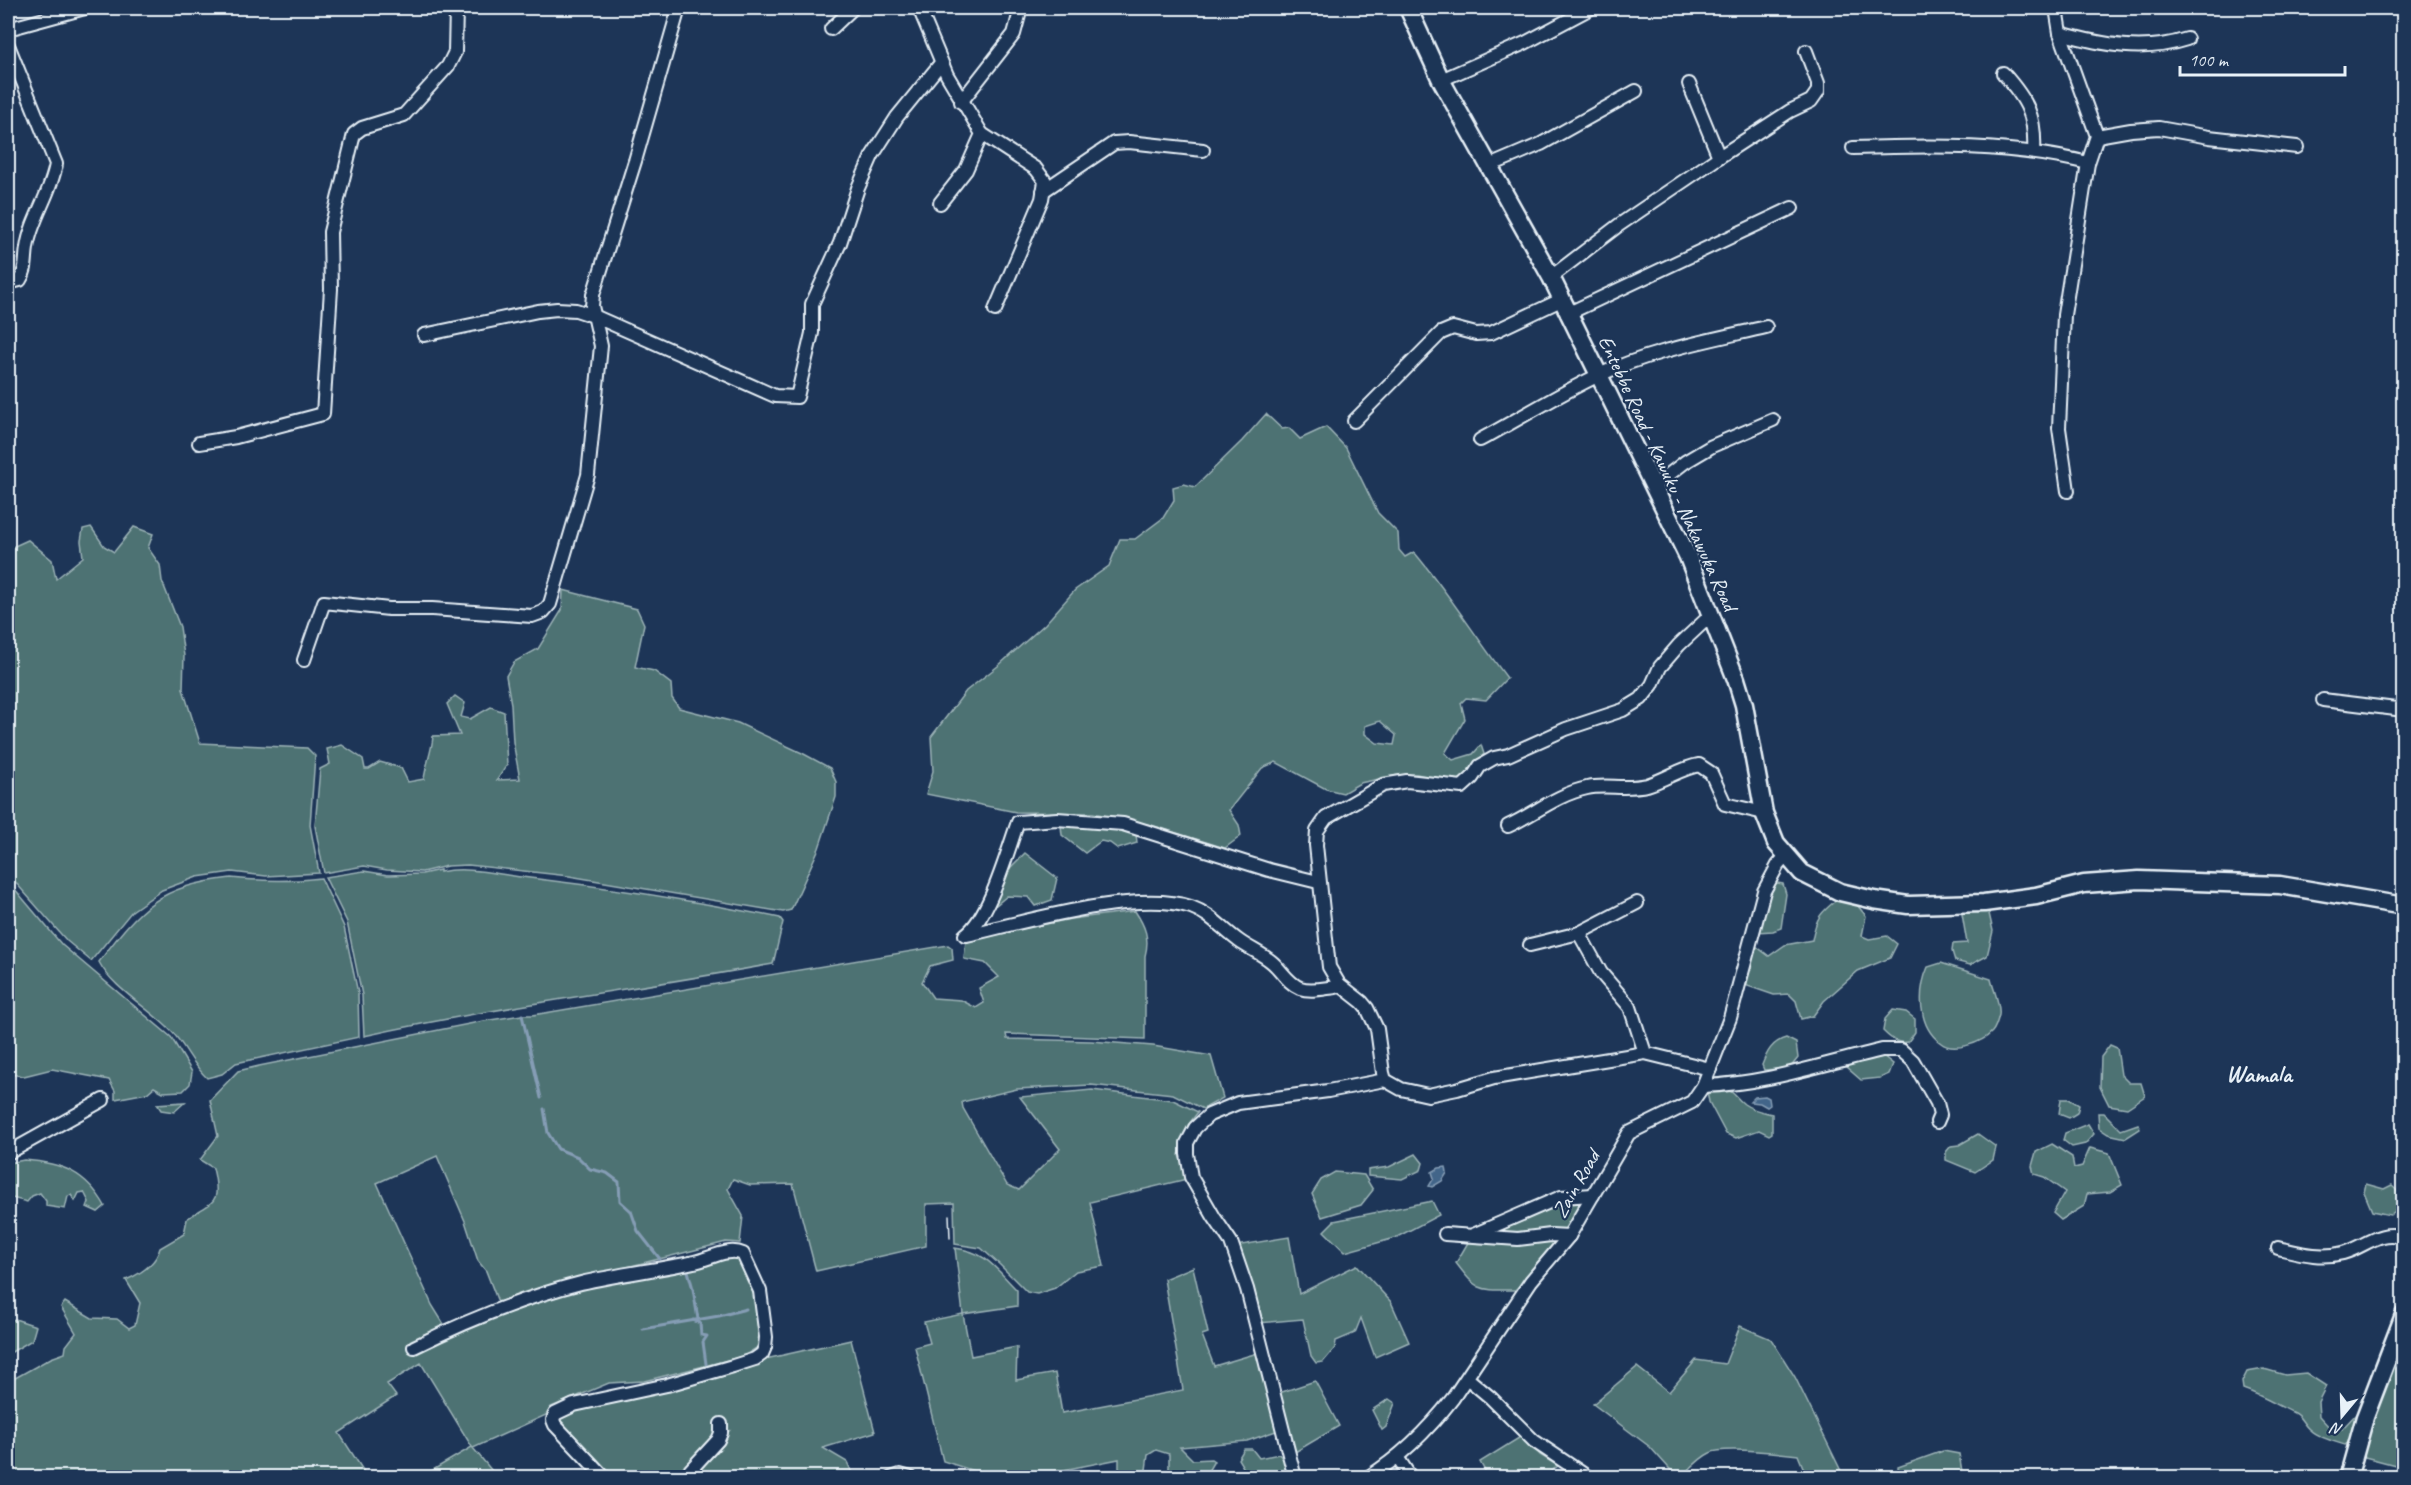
<svg xmlns="http://www.w3.org/2000/svg" width="2411" height="1485" viewBox="0 0 2411 1485" font-family="Caveat,sans-serif">
<style>
.green{fill:#4e7273;stroke:#9bb2b6;stroke-width:1.5;fill-rule:evenodd}
.water{fill:#436589;stroke:#859db5;stroke-width:1.5}
.lines{fill:none;stroke-linecap:round;stroke-linejoin:round}
.stream{stroke:#859db5;stroke-width:3}
.street-casing{stroke:#e8f1f8;stroke-width:16}
.secondary-casing{stroke:#e8f1f8;stroke-width:21}
.street{stroke:#1d3557;stroke-width:12}
.secondary{stroke:#1d3557;stroke-width:16}
.tram{stroke:#e8f1f8;stroke-width:1.5}
.labels{text-anchor:middle;stroke-width:4.5;stroke-linejoin:round;paint-order:stroke}
.street-label{font-size:21px;fill:#e8f1f8;stroke:#1d3557}
.quarter-label{font-size:24px;font-weight:bold;fill:#e8f1f8;stroke:#1d3557}
</style>
<rect width="100%" height="100%" fill="#1d3557"/>
<filter id="ink" filterUnits="userSpaceOnUse"><feTurbulence type="fractalNoise" baseFrequency=".0167" numOctaves="2"/><feDisplacementMap in="SourceGraphic" scale="12" xChannelSelector="R" yChannelSelector="G"/><feConvolveMatrix kernelMatrix="1 2 1 2 8 2 1 2 1" color-interpolation-filters="sRGB"/></filter>
<g filter="url(#ink)">
<!-- green -->
<g class="green">
<path d="M1266,414L1282,429L1289,428L1300,439L1326,427L1346,448L1378,513L1398,533L1399,550L1405,557L1414,552C1448,592 1475,636 1507,678L1486,700L1466,698L1461,703L1465,719L1445,753L1453,760L1473,754L1481,745L1484,754L1462,780L1445,781L1417,774L1398,775L1360,783L1343,793L1326,789L1276,762L1262,768L1229,810L1239,825L1241,836L1225,848L1151,825L1093,813L1016,812L926,794L933,771L931,737L966,691L998,666L1045,624L1075,590L1109,566L1120,539H1135L1163,518L1174,500L1173,487L1184,484L1195,487L1242,441ZM1380,721L1396,735L1394,745L1377,743L1365,734V726Z"/>
<path d="M91,527L104,546L114,552L134,527L153,534L148,548L160,565L162,581L180,627L184,656L183,689L200,743L307,748L315,756L310,825L319,873L266,876L232,872L197,877L162,890L132,911L91,961L67,941L8,874V549L28,540L52,560L56,579L83,557L81,541L83,529Z"/>
<path d="M563,590L637,609L644,624L635,667L654,671L671,684L672,698L679,708L738,723L802,753L830,768L836,782V797L819,848L791,910L783,912L569,876L468,865L447,866L422,872L387,870L364,866L324,873L315,826L320,769L330,764L327,749L342,745L363,759L365,769H369L380,762L401,768L408,782L424,779C426,764 432,751 433,736L460,735L447,704L455,696L465,703L461,717L470,719L491,707L504,712L507,765L497,780L520,779L513,742L511,704L506,676L514,662L538,649L562,610Z"/>
<path d="M1061,826H1108L1136,834L1137,843L1118,849L1110,843L1101,841L1085,853L1062,835Z"/>
<path d="M1025,853L1057,878L1052,900L1035,906L1028,897L1007,896L996,905L991,907L1005,873Z"/>
<path d="M440,870V872C466,866 496,874 522,877C608,887 695,901 780,918L783,922L773,964C637,989 499,1006 364,1036L362,995L347,922L325,877L364,871L388,875L422,874Z"/>
<path d="M231,878C261,881 290,882 321,878L344,927L358,993L359,1037L236,1063L222,1074L207,1078C193,1065 186,1047 173,1033C152,1010 112,988 99,962C140,907 159,886 231,878Z"/>
<path d="M8,881L62,945L171,1037L192,1072L190,1084L183,1091L163,1092L154,1087L147,1093L115,1099V1091L109,1080L52,1069L24,1076L8,1074Z"/>
<path d="M1771,882L1783,884L1786,894L1781,928L1773,931L1757,932Z"/>
<path d="M1839,898L1853,900L1866,916L1862,936L1869,939L1887,936L1897,944L1890,958L1858,971L1824,1001L1813,1016L1801,1019L1796,1001L1789,994L1774,995L1742,984L1751,950L1757,947L1769,956L1785,945L1812,940C1816,917 1821,912 1839,898Z"/>
<path d="M1964,908L1988,909L1993,931L1987,956L1970,965L1955,961L1952,951L1953,944L1967,943L1962,914Z"/>
<path d="M1135,911C1145,926 1150,938 1145,956V1039L1006,1034L1007,1039L1091,1041L1153,1046L1211,1056L1223,1098L1203,1109L1173,1094L1091,1085L1017,1089L962,1102L963,1108L1007,1185L1019,1190L1060,1149L1020,1097L1092,1090L1173,1100L1198,1112L1188,1125L1179,1155L1187,1179L1090,1202L1104,1266L1076,1271L1055,1288L1037,1294L1027,1292L1000,1265L981,1248L955,1244L954,1203L926,1204V1246L816,1271L793,1184L750,1185L733,1179L728,1189L743,1216L740,1243L726,1242C650,1262 573,1279 498,1302L486,1271L478,1261L465,1221L437,1156L377,1183L432,1305L450,1334L551,1296L731,1256L742,1260L755,1299L762,1327L758,1347L744,1356L644,1381L609,1383L551,1407L546,1415L473,1448L497,1477H421L472,1447L421,1363L387,1384L396,1396L339,1433L368,1478L8,1477V1382L51,1358L65,1353L66,1346L76,1333L61,1307L65,1302L92,1318L117,1319L129,1328L135,1325L140,1303L126,1280C140,1274 156,1264 160,1248L184,1234L187,1219C213,1200 222,1206 213,1168L200,1160L218,1136L210,1100L238,1071L259,1066L484,1021L522,1015H533L948,945L952,948L953,960L930,966L922,982L933,998L961,1000L976,1008L984,1003L979,988L999,977L985,963L964,959L966,940L1071,919Z"/>
<path d="M1941,963L1991,979C1993,989 2001,1005 1999,1015C1998,1019 1995,1029 1992,1032C1982,1043 1953,1053 1941,1043C1917,1026 1918,990 1928,967Z"/>
<path d="M1893,1010L1906,1012L1915,1019V1032L1908,1042C1897,1044 1891,1039 1883,1031L1885,1019Z"/>
<path d="M1786,1038L1796,1043L1798,1058L1790,1068L1764,1070L1762,1065C1767,1052 1772,1042 1786,1038Z"/>
<path d="M2110,1045L2117,1048L2121,1075L2129,1083H2141L2145,1096L2127,1108L2109,1105L2100,1087L2101,1057Z"/>
<path d="M1883,1056L1893,1064L1889,1074L1880,1078L1861,1080L1845,1066L1848,1061Z"/>
<path d="M1720,1087C1737,1093 1732,1094 1744,1104C1752,1110 1763,1112 1772,1114V1133L1769,1135L1759,1130L1736,1138L1726,1134L1709,1102L1707,1091Z"/>
<path d="M2061,1099H2069L2079,1105L2077,1113L2069,1118L2059,1114Z"/>
<path d="M185,1102L174,1112L161,1110L157,1104Z"/>
<path d="M2098,1113H2104L2121,1130L2138,1124L2140,1129L2126,1138L2108,1134L2099,1128Z"/>
<path d="M2088,1124L2094,1134L2085,1144L2072,1147L2063,1140L2065,1133Z"/>
<path d="M1978,1134L1996,1147L1993,1160L1975,1172L1946,1160V1152L1951,1146L1959,1145Z"/>
<path d="M2052,1144L2072,1157L2074,1168L2082,1166L2090,1148L2109,1153L2122,1185L2110,1192L2087,1194L2084,1206L2061,1220L2053,1213L2065,1192L2044,1177L2034,1174L2032,1166L2036,1152Z"/>
<path d="M1416,1154L1423,1163L1421,1170L1402,1179L1368,1176V1170L1389,1167Z"/>
<path d="M24,1160C62,1163 86,1172 105,1206L98,1212L87,1207L89,1202L84,1192L79,1193L75,1201L71,1195L68,1196L65,1209L46,1206V1201L40,1193L32,1196L27,1202L8,1197V1163Z"/>
<path d="M1335,1172L1364,1175L1373,1190L1361,1205L1322,1217L1312,1194L1321,1180Z"/>
<path d="M2366,1184L2384,1189L2392,1185C2405,1195 2402,1207 2390,1215L2372,1211L2364,1192Z"/>
<path d="M1581,1200L1588,1206L1560,1244L1515,1290C1479,1290 1478,1292 1456,1263L1470,1239L1503,1221L1552,1202Z"/>
<path d="M1432,1201L1439,1215L1395,1238L1345,1252L1324,1231L1334,1221Z"/>
<path d="M1289,1237L1299,1294L1357,1265L1391,1302L1409,1342L1375,1357L1361,1318L1355,1333L1336,1341L1335,1348L1323,1362L1316,1363L1311,1356L1303,1319L1258,1323L1235,1246Z"/>
<path d="M955,1248C987,1252 995,1268 1017,1290V1306L963,1314L971,1356L1017,1347L1016,1380L1055,1373L1062,1413L1183,1390L1164,1279L1193,1267L1208,1333L1202,1335L1214,1366L1261,1352L1279,1430L1247,1441L1180,1447L1193,1460L1211,1459L1214,1461L1207,1473L1191,1472L1190,1477H1152L1154,1472L1169,1475V1454L1156,1450L1148,1455L1145,1477H1125L1119,1468V1459L1053,1472L1054,1477H1004L1003,1474L977,1472L943,1461L915,1347L930,1343L924,1322L963,1314Z"/>
<path d="M15,1319L36,1326L32,1340L10,1353L8,1351V1322Z"/>
<path d="M2403,1321V1467L2357,1455Z"/>
<path d="M1740,1326L1771,1339L1795,1377L1844,1477H1807L1798,1455C1780,1453 1724,1446 1710,1453C1699,1458 1690,1469 1682,1477H1677L1650,1447L1593,1404L1637,1367L1669,1392L1696,1360L1725,1364Z"/>
<path d="M851,1340L875,1432L823,1448L847,1462L854,1477H687L729,1431L716,1435L679,1477L607,1478L555,1422L559,1413L761,1360Z"/>
<path d="M2264,1369L2285,1375L2306,1373L2326,1386L2318,1402L2319,1416L2330,1428L2342,1429L2357,1413L2359,1415L2350,1441L2345,1445C2335,1442 2317,1437 2310,1430C2303,1425 2302,1417 2294,1413C2277,1405 2261,1395 2243,1389L2242,1382L2247,1372Z"/>
<path d="M1315,1381L1339,1426L1295,1452L1279,1393Z"/>
<path d="M1389,1399L1395,1403L1386,1427L1382,1430L1372,1410Z"/>
<path d="M1522,1436L1540,1455L1558,1466L1543,1477L1489,1478L1480,1462Z"/>
<path d="M1244,1449H1252L1259,1458L1279,1454L1289,1467L1281,1475L1249,1477L1238,1459Z"/>
<path d="M1943,1451L1959,1454L1963,1477H1899L1898,1467Z"/>
</g>
<!-- water -->
<g class="water">
<path d="M1765,1096L1769,1098L1770,1105L1767,1107L1760,1103L1750,1102L1755,1097Z"/>
<path d="M1446,1167L1447,1173L1442,1181L1432,1187L1429,1186L1434,1178L1432,1172L1439,1168Z"/>
</g>
<g class="lines">
<!-- stream -->
<g class="stream">
<path d="M522,1015L541,1098"/>
<path d="M544,1109L548,1133L558,1149L578,1157L590,1169L607,1173L619,1182L620,1201L631,1211L638,1231L660,1259"/>
<path d="M688,1271L693,1289L698,1319"/>
<path d="M693,1320L700,1323L701,1335L707,1336L703,1342L706,1364"/>
<path d="M643,1329L719,1316L746,1309"/>
</g>
<!-- street casing -->
<g class="street-casing">
<g id="street">
<path d="M919,8L947,75L982,134L966,170L940,203"/>
<path d="M2056,8L2060,33L2097,136L2088,163L2064,315L2059,428L2068,491"/>
<path d="M8,29L85,8"/>
<path d="M831,29L853,8"/>
<path d="M2060,33C2103,45 2144,53 2187,39"/>
<path d="M8,45L56,164C51,194 31,219 27,248C25,260 27,270 20,280L8,283"/>
<path d="M2003,73C2027,100 2036,116 2034,152"/>
<path d="M1441,80L1525,43L1591,8"/>
<path d="M1689,84L1719,157"/>
<path d="M961,102L1014,34L1021,8"/>
<path d="M982,134L1036,169L1045,181L1042,199L995,310"/>
<path d="M2097,136L2131,130L2159,128L2209,137L2297,147"/>
<path d="M1853,148C1933,145 2010,144 2088,163"/>
<path d="M1489,166L1541,144L1636,91"/>
<path d="M1043,191L1114,143L1129,142L1203,150"/>
<path d="M1551,277L1619,225L1719,157L1790,111L1811,101L1818,91V83L1806,51"/>
<path d="M1567,314L1792,208"/>
<path d="M424,335L538,311L557,309L576,310L594,316L775,396L797,397L812,333V304L840,243L858,188L872,156L897,117L941,63"/>
<path d="M1354,421L1441,333L1453,328L1476,334L1491,333L1561,300"/>
<path d="M1480,440C1519,419 1557,395 1597,376C1650,351 1710,340 1766,327"/>
<path d="M199,443L236,437L323,414L331,289L330,232L354,134L362,128L404,115L448,66L455,52L456,8"/>
<path d="M1654,486L1685,462L1712,446L1773,420"/>
<path d="M304,660L324,602L389,609H432L532,616L543,612L550,604L588,475L601,346L592,306L593,295L635,161L679,8"/>
<path d="M2323,700L2404,710"/>
<path d="M1508,826C1534,814 1558,794 1587,788C1606,784 1625,790 1647,785C1665,780 1681,768 1699,765L1711,773L1725,804L1764,813"/>
<path d="M1637,903L1579,933L1601,973L1630,1007L1645,1053"/>
<path d="M965,935C990,917 1007,852 1018,822L1057,819L1123,824L1269,870L1318,882"/>
<path d="M967,935C1024,922 1136,889 1191,907C1211,914 1222,929 1239,941C1250,949 1263,954 1273,963C1282,971 1288,983 1300,988C1311,992 1325,988 1336,987L1339,984"/>
<path d="M1530,945L1579,933"/>
<path d="M1710,1069L1645,1053L1494,1078L1457,1089L1428,1095L1401,1089L1385,1080L1383,1073L1377,1029L1367,1008L1362,1002L1339,984L1329,967L1316,845L1317,831L1326,818L1383,785L1407,781L1462,787L1472,778L1480,766L1494,758L1508,755L1566,729L1623,710L1641,699L1652,685L1660,667L1679,645L1711,615"/>
<path d="M1703,1086C1764,1084 1823,1064 1882,1050H1901L1913,1061L1937,1103L1940,1115L1937,1122"/>
<path d="M8,1153L103,1100"/>
<path d="M1445,1234L1518,1239L1551,1235L1569,1236"/>
<path d="M1473,1235L1561,1197L1593,1195"/>
<path d="M2278,1248C2300,1253 2320,1259 2343,1253C2365,1247 2379,1229 2404,1237"/>
<path d="M414,1347C468,1320 522,1298 581,1283C619,1274 657,1270 694,1262C710,1259 728,1247 743,1254L760,1291L766,1337L765,1347L762,1354L755,1359L733,1366L667,1385L574,1405L555,1414L553,1420L555,1425L605,1478"/>
<path d="M1467,1378L1491,1398L1534,1441L1589,1478"/>
<path d="M1397,1457L1411,1478"/>
<path d="M683,1478L718,1440L721,1433V1424"/>
<path d="M891,1478L900,1475L911,1478"/>
<path d="M1295,1478L1247,1289L1231,1242L1214,1217L1191,1177L1187,1154V1143L1195,1128L1209,1115L1238,1103L1328,1091L1385,1080"/>
<path d="M1367,1478C1401,1457 1429,1429 1453,1398L1531,1281L1569,1236L1629,1133L1692,1102L1703,1086L1730,1018L1764,891L1778,865L1786,856"/>
</g>
</g>
<!-- secondary casing -->
<g class="secondary-casing">
<g id="secondary">
<path d="M1408,8L1441,80L1551,277L1688,557L1736,679L1744,705L1764,813L1776,843L1802,873L1840,892L1874,900L1908,905L1984,903L2036,896L2084,884L2139,880L2280,885L2404,906"/>
<path d="M2348,1478L2365,1417L2404,1315"/>
</g>
</g>
<!-- street -->
<use href="#street" class="street"/>
<!-- secondary -->
<use href="#secondary" class="secondary"/>
<!-- tram -->
<path class="tram" d="M949,1215L950,1238"/>
</g>
</g>
<g class="labels">
<!-- street labels -->
<g class="street-label">
<text transform="translate(1668 473) rotate(65)" y="7">Entebbe Road - Kawuku - Nakawuka Road</text>
<text transform="translate(1576 1184) rotate(-60)" y="7">Zain Road</text>
</g>
<!-- quarter labels -->
<g class="quarter-label">
<text x="2259" y="1082">Wamala</text>
</g>
</g>
<!-- margin -->
<rect width="2411" height="1485" fill="none" stroke="#1d3557" stroke-width="30"/>
<rect x="15" y="15" width="2381" height="1455" fill="none" stroke="#e8f1f8" stroke-width="2" filter="url(#ink)"/>
<!-- north arrow -->
<g transform="translate(2342 1416) rotate(199)" stroke="#1d3557" stroke-width="4.5" paint-order="stroke">
<path d="M0-4.5L10 22L0 15L-10 22Z" fill="#e8f1f8"/>
<text y="-9" font-size="16" font-weight="bold" text-anchor="middle" fill="#e8f1f8">N</text>
</g>
<!-- scale -->
<path d="M2180 66v9h165v-9" fill="none" stroke="#e8f1f8" stroke-width="3"/>
<text x="2189" y="66" font-size="18" fill="#e8f1f8" stroke="#1d3557" stroke-width="4.5" paint-order="stroke">100 m</text>
</svg>
